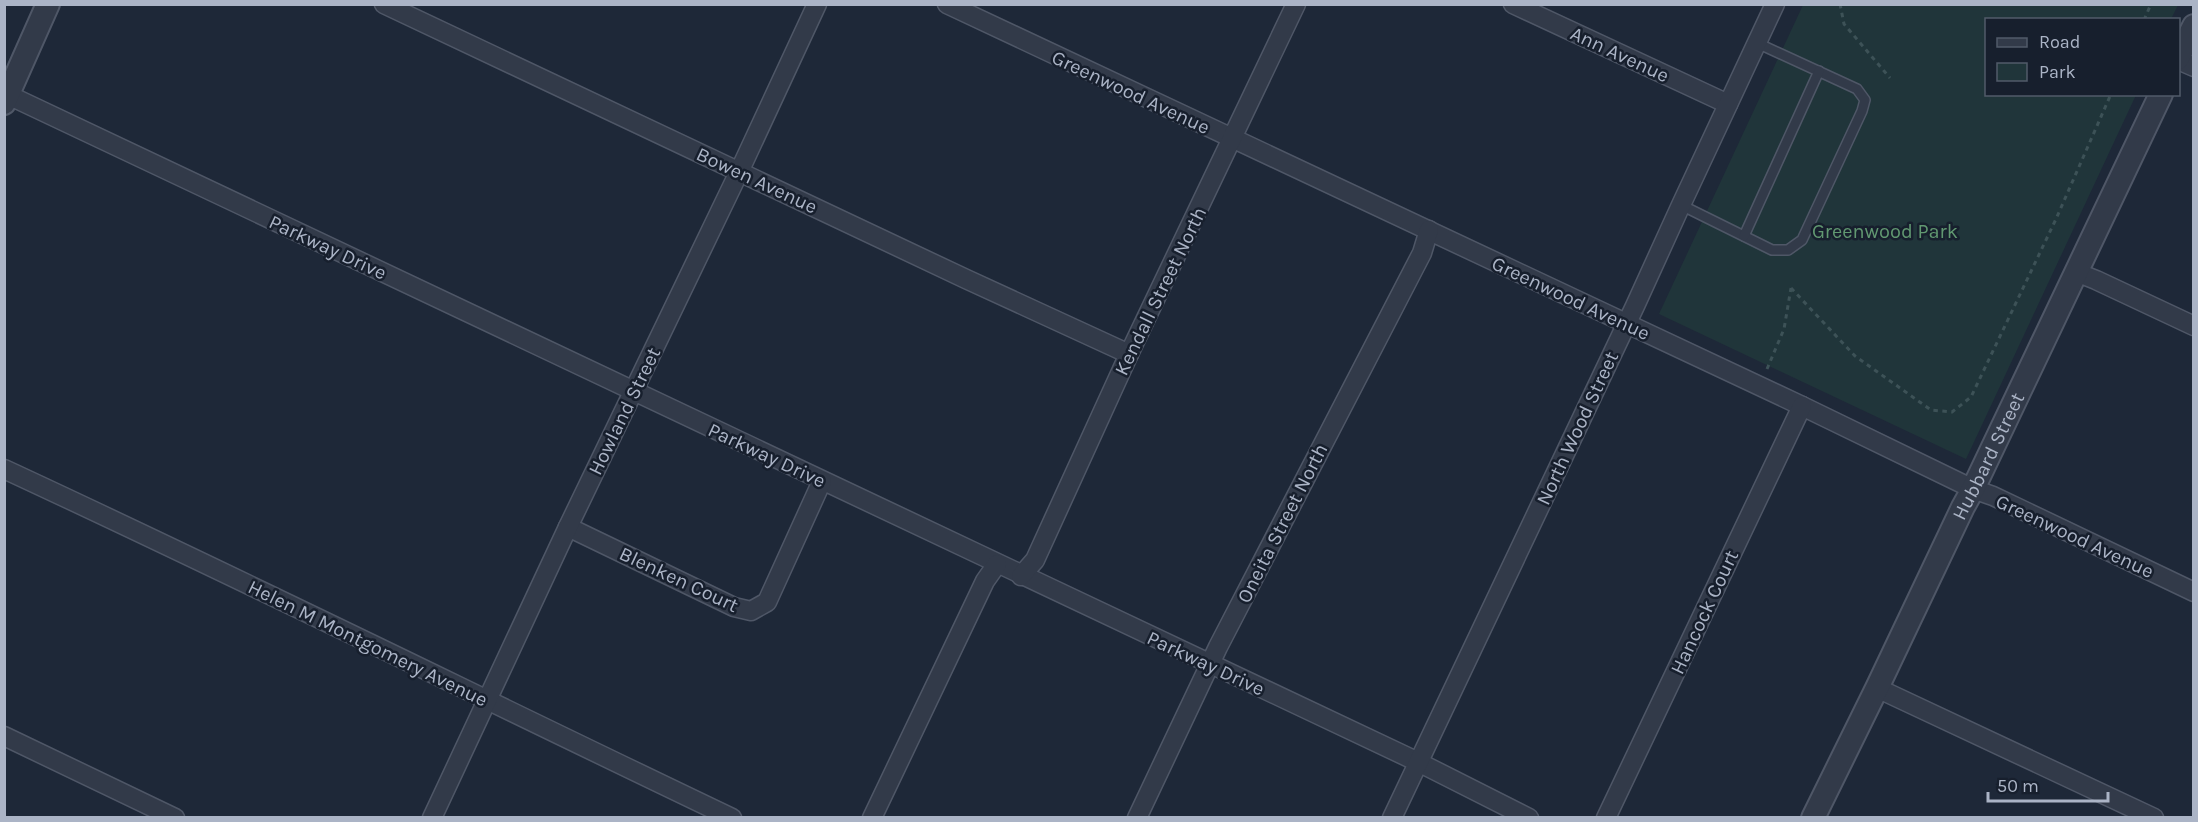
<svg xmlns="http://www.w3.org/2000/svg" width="2198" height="822" viewBox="0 0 2198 822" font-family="Karla,sans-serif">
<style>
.green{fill:#20353a}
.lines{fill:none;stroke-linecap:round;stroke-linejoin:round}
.service-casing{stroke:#4f5767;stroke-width:12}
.minor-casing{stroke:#4f5767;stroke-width:21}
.tertiary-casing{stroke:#4f5767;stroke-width:26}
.path{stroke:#3d5257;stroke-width:3;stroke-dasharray:4.5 4.5;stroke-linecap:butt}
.service{stroke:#323a49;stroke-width:9}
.minor{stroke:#323a49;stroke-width:18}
.tertiary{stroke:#323a49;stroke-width:22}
.labels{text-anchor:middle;stroke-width:5;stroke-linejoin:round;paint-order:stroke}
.street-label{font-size:20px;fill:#abb4c6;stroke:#171f2d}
.park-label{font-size:20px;fill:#619871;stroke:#171f2d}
</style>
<rect width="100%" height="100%" fill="#1e2838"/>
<!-- green -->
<path class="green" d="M1803,5H2178L2171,19L1986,20V94L2136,95L1966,459L1659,314Z"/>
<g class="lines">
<!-- service casing -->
<g class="service-casing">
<g id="service">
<path d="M1681,205L1772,250H1788L1802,240L1862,111L1865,100L1857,89L1757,43"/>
<path d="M1744,236L1819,71"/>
</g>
</g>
<!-- minor casing -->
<g class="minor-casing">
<g id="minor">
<path d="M384,4L966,279L1129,354"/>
<path d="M947,4L1802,406L1973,489L1993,496L2194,592"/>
<path d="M1513,4L1728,104"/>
<path d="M2178,60L2194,67"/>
<path d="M4,93L1418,762L1529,818"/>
<path d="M2076,272L2096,280L2194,326"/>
<path d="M4,469C248,582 489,702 732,818"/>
<path d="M568,527L734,607L751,611L767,602L822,481"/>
<path d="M1021,576L1035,560L1129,354L1296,4"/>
<path d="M1877,688L2154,818"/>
<path d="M4,736L175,818"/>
<path d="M432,818L568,527L739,172L817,4"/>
<path d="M872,818L985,581L997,564"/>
<path d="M1137,818L1218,647L1422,253L1429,230"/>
<path d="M1392,818L1635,306L1681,205L1775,4"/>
<path d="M1606,818L1802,406"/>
</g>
</g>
<!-- tertiary casing -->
<g class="tertiary-casing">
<g id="tertiary">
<path d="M2178,58L2194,26"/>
<path d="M4,103L48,4"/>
<path id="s1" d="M1813,818L1877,688L1963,507L1973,489L2161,94"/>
</g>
</g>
<!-- path -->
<g class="path">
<path d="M1840,4L1844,24L1890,78"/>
<path d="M2144,20L2151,4"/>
<path d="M1791,288L1855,356L1931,410L1952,412L1971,397L2056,219L2111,94"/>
<path d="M1767,369L1784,329L1791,288"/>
</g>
<!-- service -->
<use href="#service" class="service"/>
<!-- minor -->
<use href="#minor" class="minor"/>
<!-- tertiary -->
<use href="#tertiary" class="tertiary"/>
</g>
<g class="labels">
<!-- street labels -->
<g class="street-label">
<text transform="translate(1620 54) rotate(25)" y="7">Ann Avenue</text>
<text transform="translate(1131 92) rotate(25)" y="7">Greenwood Avenue</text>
<text transform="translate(757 180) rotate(25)" y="7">Bowen Avenue</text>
<text transform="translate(328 247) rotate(25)" y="7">Parkway Drive</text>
<text transform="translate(1160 291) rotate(-64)" y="7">Kendall Street North</text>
<text transform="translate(1571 298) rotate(25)" y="7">Greenwood Avenue</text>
<text transform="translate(624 411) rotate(-64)" y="7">Howland Street</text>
<text transform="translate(1577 428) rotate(-65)" y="7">North Wood Street</text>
<text transform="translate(767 455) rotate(25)" y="7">Parkway Drive</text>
<text dy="7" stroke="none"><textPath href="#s1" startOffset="402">Hubbard Street</textPath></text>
<text transform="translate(1282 523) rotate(-63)" y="7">Oneita Street North</text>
<text transform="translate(2075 536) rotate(25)" y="7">Greenwood Avenue</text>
<text transform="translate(679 579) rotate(25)" y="7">Blenken Court</text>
<text transform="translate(1704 612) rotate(-65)" y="7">Hancock Court</text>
<text transform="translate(368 643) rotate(26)" y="7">Helen M Montgomery Avenue</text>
<text transform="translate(1206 663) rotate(25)" y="7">Parkway Drive</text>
</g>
<!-- park labels -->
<g class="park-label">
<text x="1885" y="238">Greenwood Park</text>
</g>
</g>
<!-- border -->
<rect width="2198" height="822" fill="none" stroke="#abb4c6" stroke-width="12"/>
<!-- legend -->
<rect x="1985" y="18" width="195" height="78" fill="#171f2d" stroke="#525b6a" stroke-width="1.5"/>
<rect x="1997" y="38" width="30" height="9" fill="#323a49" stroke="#525b6a" stroke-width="1.5"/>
<text x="2039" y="48" font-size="18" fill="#abb4c6">Road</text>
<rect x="1997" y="63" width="30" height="18" fill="#20353a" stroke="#525b6a" stroke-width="1.5"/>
<text x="2039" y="78" font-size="18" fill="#abb4c6">Park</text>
<!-- scale -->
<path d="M1988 792v9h120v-9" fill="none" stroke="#abb4c6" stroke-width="3"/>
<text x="1997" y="792" font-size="18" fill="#abb4c6" stroke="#171f2d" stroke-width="4.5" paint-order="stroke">50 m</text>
</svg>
